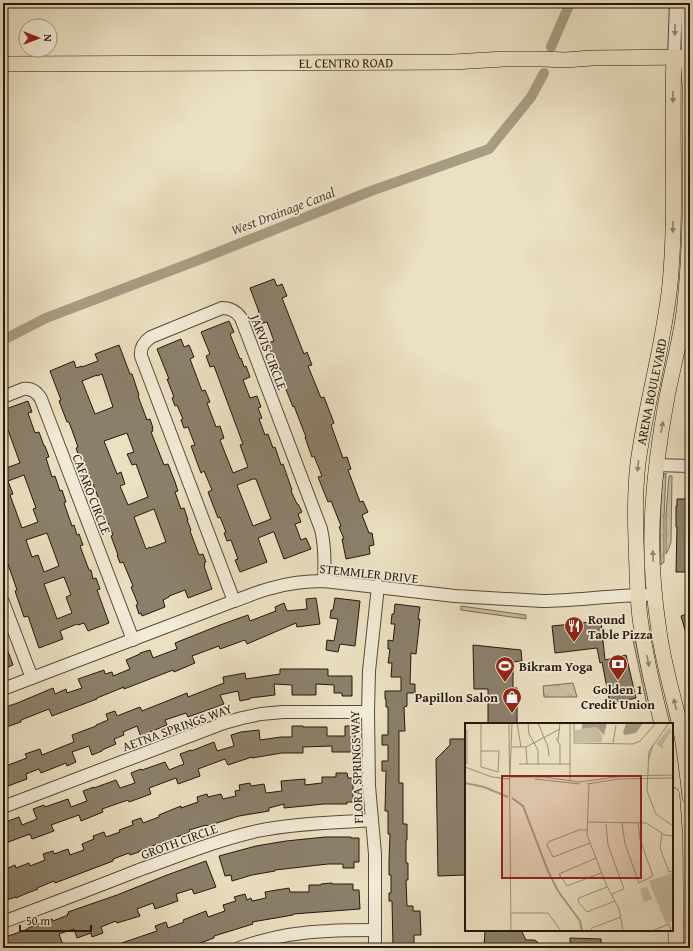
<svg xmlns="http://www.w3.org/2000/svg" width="693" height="951" viewBox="0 0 693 951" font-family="'Gentium Book Plus',serif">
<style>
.grass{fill:url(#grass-tufts);stroke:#766a58}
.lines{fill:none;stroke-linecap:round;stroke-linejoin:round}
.canal{stroke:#a79c84;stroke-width:10}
.building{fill:#8b806b;stroke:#24170d;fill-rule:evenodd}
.minor-casing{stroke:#56493a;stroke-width:14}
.major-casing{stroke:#24170d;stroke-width:16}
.minor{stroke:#f2ebd7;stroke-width:12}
.major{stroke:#ebe0c2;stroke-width:15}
.oneway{fill:#958c7c}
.oneway2{fill:#918671}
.labels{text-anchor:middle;stroke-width:3.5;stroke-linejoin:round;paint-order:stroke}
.street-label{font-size:13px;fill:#24170d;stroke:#f2ebd7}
.poi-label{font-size:13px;font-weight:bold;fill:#24170d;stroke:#f2ebd7;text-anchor:start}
.water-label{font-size:14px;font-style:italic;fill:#584c3d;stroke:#f2ebd7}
.inset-river{fill:none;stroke:#a79c84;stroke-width:2}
.inset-road{fill:none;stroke:#9b907a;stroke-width:1}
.view{fill:#8f2418;fill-opacity:0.15;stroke:#8f2418;stroke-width:2}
.inset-edge{fill:none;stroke:#24170d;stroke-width:2}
</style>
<defs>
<pattern id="grass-tufts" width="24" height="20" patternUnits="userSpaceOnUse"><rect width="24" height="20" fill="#c9bea3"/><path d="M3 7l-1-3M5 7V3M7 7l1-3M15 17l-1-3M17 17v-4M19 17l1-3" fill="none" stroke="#aca38b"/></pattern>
</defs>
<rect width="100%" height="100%" fill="#ebe0c2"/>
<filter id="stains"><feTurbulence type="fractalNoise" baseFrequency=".005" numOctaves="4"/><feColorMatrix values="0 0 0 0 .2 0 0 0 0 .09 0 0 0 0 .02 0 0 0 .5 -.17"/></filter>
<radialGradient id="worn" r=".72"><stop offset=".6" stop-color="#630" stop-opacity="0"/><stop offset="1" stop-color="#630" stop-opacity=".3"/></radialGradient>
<!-- grass -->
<g class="grass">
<path d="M666,473L664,517V562L661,565C660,535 660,505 663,475Z"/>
<path d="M669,476H672L671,542L669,548L666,554V514Z"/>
<path d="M461,606L526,615V619L461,610Z"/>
<path d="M634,631H635V639L650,708L648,710L633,640Z"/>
<path d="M573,683L577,697H544L543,686Z"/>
</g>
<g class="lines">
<!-- canal -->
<g class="canal">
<path d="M551,47L570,3"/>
<path d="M3,340L46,318L201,259L371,191L489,149L531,97L544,73"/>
</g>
</g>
<!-- building -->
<g class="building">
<path d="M274,279L277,286L282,284L287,296L282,298L304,354L307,352L312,365L308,366L321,398L324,397L334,423L331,425L343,458L347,457L351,469L348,470L360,502L363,501L368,512L362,515L369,533H372L374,545L369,546L370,554L346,559L342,539H344L339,527L341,526L331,501L328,502L318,477L322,476L314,456L312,457L308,446L305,437H306L294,406L293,407L285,387L287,386L277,362H276L267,343L274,341L267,322L260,324L257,316H259L258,312H259L250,288Z"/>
<path d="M229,321L234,332L230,334L240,359L241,358L244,367L246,366L250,377L243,380L250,398L257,396L261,407L258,408L262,418L259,419L265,435L268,434L273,448L275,447L281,465L283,464L292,490L291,491L297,504H298L302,512L298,514L301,522L295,524L301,540L306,538L311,549L284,559L274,532H273L258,538L267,562L240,572L235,560L238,559L231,540L227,541L224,533L226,532L220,517L218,518L208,492L212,490L204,471L201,473L198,465L191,446L195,445L188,427L184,428L181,420L183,419L177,405L175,406L172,398L174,397L167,379H169L157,349L181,339L184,347L189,345L194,357L190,359L202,391L205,390L210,402L207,403L216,427L220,426L224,438L220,440L233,473L248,467L240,445L243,444L214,366L210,367L206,356L210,354L201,332ZM253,479H256L271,519L253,526L237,485Z"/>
<path d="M119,345L130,374H132L139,395L138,396L147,420L150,419L153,428H152L153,431L151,432L164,465L168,464L175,482L178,491L175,492L181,509L184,508L188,520H187L191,530L190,531L199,555L203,554L206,562L204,563L205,565L204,566L212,589L188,598L185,590L169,596V597L163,600L165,607L142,616L141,613L139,614L136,605L138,604L131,587L133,586L123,562L120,563L117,555H118L111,536L113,535L106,518L103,520L99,511H101L96,498L98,497L88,472L84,473L81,465H82L76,448L78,447L69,422H67L59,401L61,400L50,371L74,361L76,368L82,366V367L98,361L95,354ZM102,374L113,407L95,414L82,381L97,375V376ZM127,433L134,452L127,454L132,465L136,464L148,497L128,505L120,486L125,484L121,472L117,474L104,441ZM154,509L166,542L150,548V547L146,549L134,517Z"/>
<path d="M28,401L32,412L28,413L35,433L39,432L44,446H45L49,457L46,458L52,477L55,476L60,491L62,490L66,502L64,503L72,526L74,525L77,535L79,534L83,545L80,546L89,570H91L93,579L96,578L100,589L97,590L109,623L88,631L84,623L78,625L77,624L60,631L63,639L39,648L28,616L24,617L15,591L17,590L8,564L6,565L3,556V469L20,463L8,430L3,432V418L5,417L3,410ZM24,475L36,508L33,509L38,522L22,528L10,495L13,494L8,481ZM47,533L59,566L44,572L38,555L32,557L26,540ZM64,577L71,595L66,597L72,613L57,619L44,584Z"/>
<path d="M677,499H690V572H676L677,527H676V506H677Z"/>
<path d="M316,598L320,624L297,627L296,623L247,644L245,640L220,649L219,646L192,656L195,663L174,672L173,670L124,689V687L97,698V699L52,716L49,709L21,720V722L3,728V708L14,704H15L53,688L55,694L66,689L67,693L82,688L78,679L104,670L105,674L112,672L113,676L130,669L126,660L140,654V653L150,650L153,658L177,649L175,643L220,625L248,615L250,621L276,611L275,607L284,603L287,611L307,609L306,599Z"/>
<path d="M335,598L360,601L355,646L340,644L338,652L326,650L327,640L334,641L338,619L330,618L331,610H333Z"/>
<path d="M395,604L420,607L418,619H420L416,654L411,653L410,684H415V693H407V706L404,707L405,731H399V783H403V824H407V840H406V863H408V880H406L407,906H413V911H420L421,935H414V948H393L392,901H389V893H391V875H389V862L390,834H388V811H385L386,771H382V761H388V745H382V735H388V707H386V699H385V691H401V677H391L392,663H388L390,649H388V640L393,641L395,624H391L392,614H394Z"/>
<path d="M690,613V640H688L681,616Z"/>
<path d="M601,621L605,660L626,655L636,698L610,704L602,662L600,663L597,648L555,653L552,626Z"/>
<path d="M3,641H4L13,665L3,669Z"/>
<path d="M473,645L521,650L522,661L513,662V688H517V724H488V689H474Z"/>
<path d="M280,669H328V676H352V696H342V693H334V685L316,684V695H292V685L274,684L275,695L250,698V699L240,701L238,691L220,695L224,704L188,717L186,713L165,720L167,725L150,732L151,733L141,737L137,726L123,732L124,735L114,739L116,744L102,750V751L92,755L89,746L72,752L76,762L67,766L66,763L41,773L39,769L26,774L27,779L8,786L3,774V767L27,758L25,754L40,749L42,755L74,742L72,735L96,726V725L108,720L106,714L115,711L117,716L140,707L142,711L187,693L188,697L224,683L223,677L245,673L246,679L280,674Z"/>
<path d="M292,726H303V727H327V736H345V726H355V752H332V746L303,747V753H282L252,758V757L228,765L225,759L198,769L200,776L178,784L176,778L149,788L151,794L129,802L128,800L102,809L103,812L81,821L79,815L51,825L54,831L32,839L30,834L3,844V823L19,817L22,825L37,819L33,809L44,805L45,807L68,799L71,807L87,801L83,791L94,787V788L116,780L120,788L135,783L131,773L141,769L142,770L165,762L169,770L184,764L180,754L191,750V751L214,742L217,751L234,746L231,735L241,732L259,730L260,740L281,737H292Z"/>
<path d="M450,739H466V875L438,876L436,759L450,745Z"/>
<path d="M336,773H347L348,778H353V802H347V804H324L284,808V804L269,808V811L239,816L207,826L206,825L189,830L190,832L139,851V852L130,855L129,853L113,859V861L55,883L54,881L37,888L38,889L25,894L16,898V897L3,901V870L15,865L16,868L29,863L30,866L45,860L43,854L53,851L54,854L68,849L70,855L84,850L82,844L94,839L93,836L104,832L106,837L120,832L119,830L133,825L132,821L141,818L143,823L159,817V815L171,810L181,806V808L198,802L197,797L207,794L208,797L221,794L223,799L236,796L235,791L240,790L239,785L250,783L251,786L264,784L266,793L282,791L281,781L305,779V785L322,783V777H336Z"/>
<path d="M325,837H351V838H359V862H354V868H343V864H328L275,870V871L252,875L232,881L231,875L225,876L219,856L256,846L286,841Z"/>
<path d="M206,861L216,887L194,894L192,889L176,894L178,901L155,909L153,903L137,909L140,916L117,923L116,921L101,927L103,933L92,937L91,933L77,938L74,929L59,934L63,945L55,948H31L30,946L25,948H3V938L28,929V928L52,919L53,921L68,915L67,914L69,913L68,912L117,895L167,875Z"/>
<path d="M332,883V884H353V890H359L360,909L293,914V915L252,922L253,924L214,936V938L187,948L186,946L180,948H111L110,947L157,931L155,926L166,922L168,928L184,922L183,920L206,911L208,917L225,911L223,905L236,901L234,897L245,894L247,900L251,898L252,901L266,898L265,892L289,888L290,892H309V885H321V884Z"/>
<path d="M485,930H521L526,940H534L536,941L545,948H484Z"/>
<path d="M570,938L601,939V948H570Z"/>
</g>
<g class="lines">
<!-- minor casing -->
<g class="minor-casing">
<g id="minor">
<path d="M687,3L688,58"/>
<path d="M674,58L676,3"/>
<path d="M3,397L23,389C31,388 37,392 41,399L133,640"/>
<path d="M656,465L690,466"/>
<path d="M234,601L141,356C140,347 144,342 151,337L222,308C231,308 236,311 241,318L321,529C325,546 325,563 324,581"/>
<path d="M3,602L32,678"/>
<path d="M3,689L234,601C246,597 259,591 272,588C289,583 306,581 324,581L455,596L542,601C577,601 611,595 646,595"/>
<path d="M3,807L224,723L242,718L261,714L283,712H368"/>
<path d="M3,922C48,905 94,888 139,870C178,856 217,840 257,831C295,823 334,823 372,820"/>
<path d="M239,948C267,938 298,932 328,931C344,930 359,930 375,930"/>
<path d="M375,948V854L369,786L368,712L369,671L378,586"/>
</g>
</g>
<!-- major casing -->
<g class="major-casing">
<g id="major">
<path d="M688,58L690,86V215"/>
<path id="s1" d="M3,64L453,62L504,59H544L565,60L592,58L690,57"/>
<path d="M690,217C689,251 688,285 683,319C679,345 672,371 667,397C659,440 653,484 652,529C651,562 654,598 659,631C663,663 673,694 680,726C685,749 687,773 690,797"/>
<path id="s2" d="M662,724C653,689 645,654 640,618C637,592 637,566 636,541C635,515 635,489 638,463C646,403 664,344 670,284C677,209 671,133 674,58"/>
<path d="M672,795L675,836L676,948"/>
</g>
</g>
<!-- minor -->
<use href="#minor" class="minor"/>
<!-- major -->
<use href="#major" class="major"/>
</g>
<!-- one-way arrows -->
<defs><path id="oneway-solid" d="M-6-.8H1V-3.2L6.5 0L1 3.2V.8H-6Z"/></defs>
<use class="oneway" href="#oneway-solid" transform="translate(675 30) rotate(92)"/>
<g class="oneway2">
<use href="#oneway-solid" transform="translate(673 97) rotate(90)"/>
<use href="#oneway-solid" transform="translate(673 227) rotate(91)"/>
<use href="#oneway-solid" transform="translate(662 427) rotate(-80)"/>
<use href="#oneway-solid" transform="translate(638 466) rotate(96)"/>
<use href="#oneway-solid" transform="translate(653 556) rotate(-92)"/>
<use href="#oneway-solid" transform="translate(648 661) rotate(79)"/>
<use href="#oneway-solid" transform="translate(675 704) rotate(-103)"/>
</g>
<!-- icons -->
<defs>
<g id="restaurant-pin" transform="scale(1)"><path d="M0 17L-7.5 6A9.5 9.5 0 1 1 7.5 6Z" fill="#8f2418" stroke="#f2ebd7"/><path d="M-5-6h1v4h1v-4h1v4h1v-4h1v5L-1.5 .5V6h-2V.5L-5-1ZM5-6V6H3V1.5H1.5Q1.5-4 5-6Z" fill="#fff"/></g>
<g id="bank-pin" transform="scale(1)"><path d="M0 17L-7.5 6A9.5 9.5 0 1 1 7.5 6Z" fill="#8f2418" stroke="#f2ebd7"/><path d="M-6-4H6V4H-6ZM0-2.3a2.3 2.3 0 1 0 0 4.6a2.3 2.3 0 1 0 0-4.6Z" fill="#fff"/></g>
<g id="stadium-pin" transform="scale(1)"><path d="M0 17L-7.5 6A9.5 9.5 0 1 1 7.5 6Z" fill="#8f2418" stroke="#f2ebd7"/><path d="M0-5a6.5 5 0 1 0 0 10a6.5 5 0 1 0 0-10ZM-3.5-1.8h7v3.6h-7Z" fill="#fff"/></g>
<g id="shop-pin" transform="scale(1)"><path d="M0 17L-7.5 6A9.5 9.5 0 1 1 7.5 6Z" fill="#8f2418" stroke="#f2ebd7"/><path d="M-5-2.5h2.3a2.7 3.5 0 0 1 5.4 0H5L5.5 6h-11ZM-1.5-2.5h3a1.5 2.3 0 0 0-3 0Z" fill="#fff"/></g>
</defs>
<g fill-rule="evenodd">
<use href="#restaurant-pin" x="574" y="626"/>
<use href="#bank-pin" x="618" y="664"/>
<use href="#stadium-pin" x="505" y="666"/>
<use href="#shop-pin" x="512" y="697"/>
</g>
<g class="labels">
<!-- street labels -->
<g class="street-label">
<text dy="5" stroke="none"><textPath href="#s1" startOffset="343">EL CENTRO ROAD</textPath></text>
<text transform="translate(269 352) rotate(69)" y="5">JARVIS CIRCLE</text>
<text dy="5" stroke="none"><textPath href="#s2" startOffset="336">ARENA BOULEVARD</textPath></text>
<text transform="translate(92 494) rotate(69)" y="5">CAFARO CIRCLE</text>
<text transform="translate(369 573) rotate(6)" y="5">STEMMLER DRIVE</text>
<text transform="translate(177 727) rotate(-20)" y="5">AETNA SPRINGS WAY</text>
<text transform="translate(356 767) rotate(-92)" y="5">FLORA SPRINGS WAY</text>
<text transform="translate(179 841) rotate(-20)" y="5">GROTH CIRCLE</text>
</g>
<!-- poi labels -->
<g class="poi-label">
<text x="588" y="624">Round<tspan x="588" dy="15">Table Pizza</tspan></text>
<text x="519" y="671">Bikram Yoga</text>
<text x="618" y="694" text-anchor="middle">Golden 1<tspan x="618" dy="15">Credit Union</tspan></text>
<text x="498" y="702" text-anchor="end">Papillon Salon</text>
</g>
<!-- water labels -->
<g class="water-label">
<text transform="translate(283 211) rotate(-21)" y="5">West Drainage Canal</text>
</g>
</g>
<!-- overview -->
<g transform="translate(465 723)">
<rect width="208" height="208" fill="#ebe0c2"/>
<path d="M204,5L208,11L205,10L198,21V26L191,21Z" fill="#c9bea3"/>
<path d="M131,4L137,12V19H110V7ZM208,150V198L201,201L184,158Z" fill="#c9bea3"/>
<path d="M182,164L187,176L179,179L175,166Z" fill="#c9bea3"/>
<path d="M117,0H142L139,12L131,4L117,6ZM161,0H178L171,10L160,12L158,10Z" fill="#a79c84"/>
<path class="inset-river" d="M0,60L19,64L43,74M47,75L58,83L83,148L93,168L115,198L117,208"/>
<path class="inset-road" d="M44,0L46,208M52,0L56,24M63,0L64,11L73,27V41M73,0L83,24L84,33M109,0V20L168,21L175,18L191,0M204,0L184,28L182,68L191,91L208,103M2,7V41M91,15L95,22V41M93,18L95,0M148,20L151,2M47,24H61L95,6M61,24L62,41M16,28H34L33,49L16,44V0M183,38L188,22M54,41H105M0,44L27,54L45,56M45,53L47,0M45,54H79L114,59L159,53L208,52M70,56L115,61M105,58V0M124,60L122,112L141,161L154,186L158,208M122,61L154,56L208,55M123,99L181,100L200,112L208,113M157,100L160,121L174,160L188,153L175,116L173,100M141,101L143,122L159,166L147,171M122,107H114L83,119L82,122L88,134L125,120M197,110L195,125L204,149L208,148M131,135L94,151L102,163L136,150M142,164L114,175L113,179L122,189L150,178M46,190H83L96,208M125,208L127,205L156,194M187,208L204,201L206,208"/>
<path class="view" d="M37,53H176V155H37Z"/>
<rect width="208" height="208" class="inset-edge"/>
</g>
<!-- margin -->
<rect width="693" height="951" fill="none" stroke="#ebe0c2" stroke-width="16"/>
<rect x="4" y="4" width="685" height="943" fill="none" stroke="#24170d" stroke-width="2"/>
<rect x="8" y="8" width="677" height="935" fill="none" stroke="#24170d"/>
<!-- north arrow -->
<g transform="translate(38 38) rotate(90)"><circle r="19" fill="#f2ebd7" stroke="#a09686"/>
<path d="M0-3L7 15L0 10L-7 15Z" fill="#8f2418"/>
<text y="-6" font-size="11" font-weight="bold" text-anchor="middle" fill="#24170d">N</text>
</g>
<!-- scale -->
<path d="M20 925v6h71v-6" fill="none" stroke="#24170d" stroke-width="2"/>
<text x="26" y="925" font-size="12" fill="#24170d" stroke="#f2ebd7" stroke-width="3" paint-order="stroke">50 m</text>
<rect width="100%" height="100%" filter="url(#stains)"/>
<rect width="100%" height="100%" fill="url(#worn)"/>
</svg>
